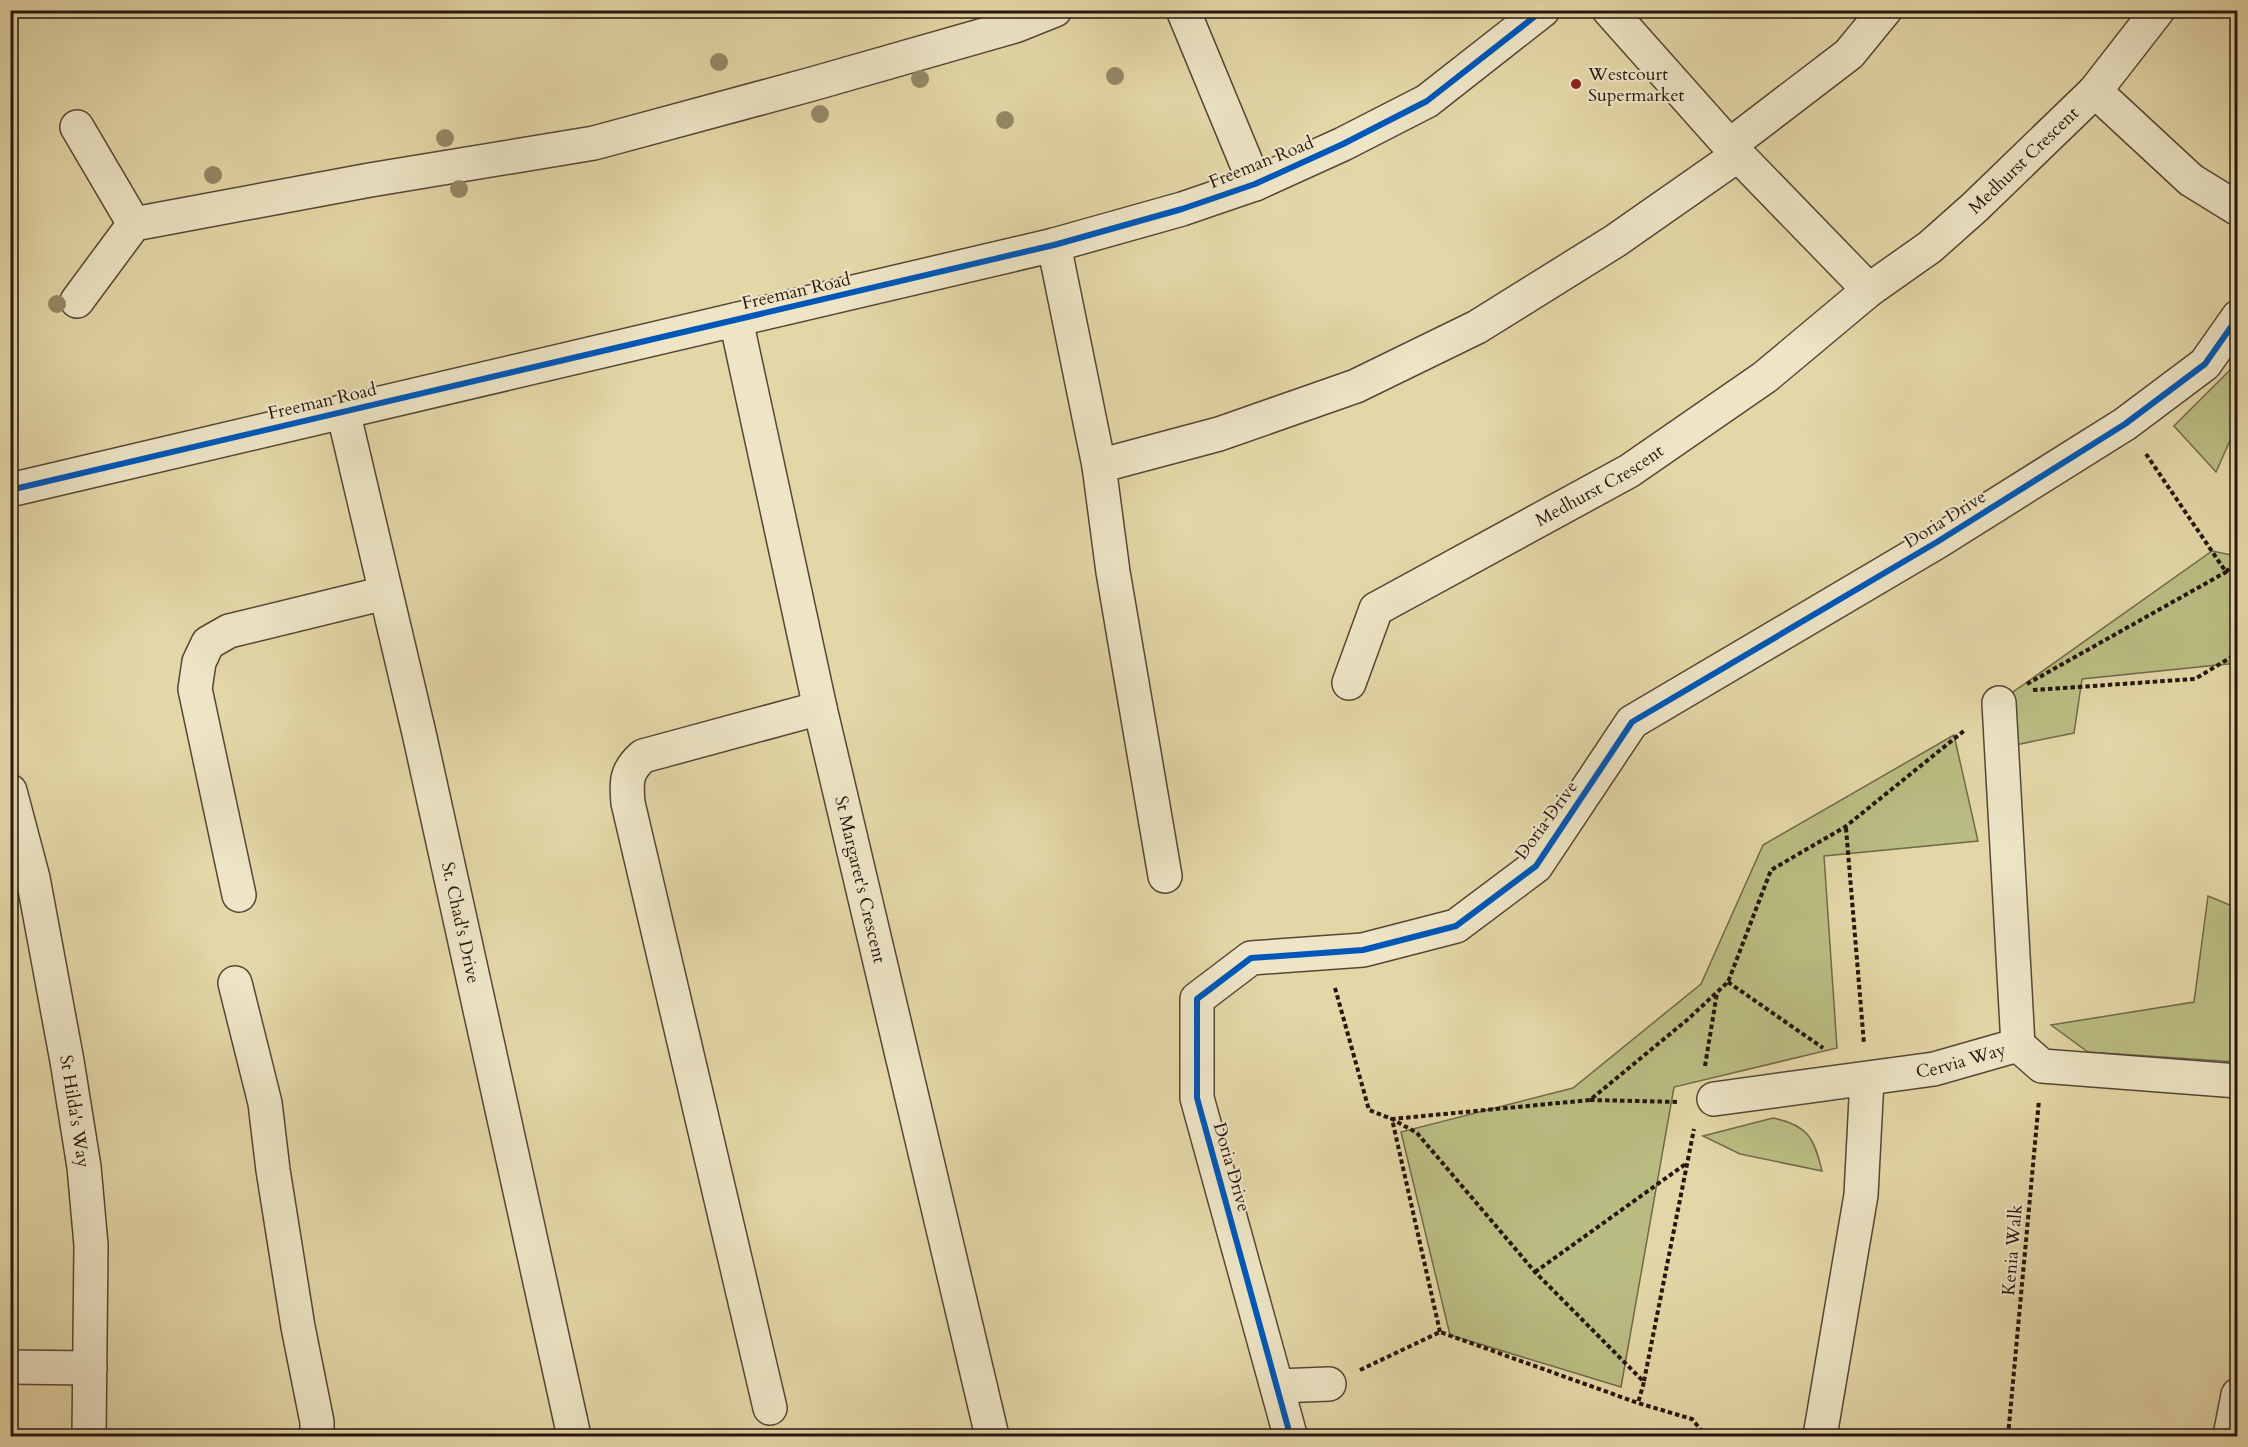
<svg xmlns="http://www.w3.org/2000/svg" width="2248" height="1447" viewBox="0 0 2248 1447" font-family="Cardo,serif">
<style>
.green{fill:#babd83;stroke:#706a49;stroke-width:1.5}
.lines{fill:none;stroke-linecap:round;stroke-linejoin:round}
.minor-casing{stroke:#564635;stroke-width:36}
.path{stroke:#26160f;stroke-width:4;stroke-dasharray:4.5 3;stroke-linecap:butt}
.minor{stroke:#ede5c6;stroke-width:33}
.cycleway-casing{stroke:#ede5c6;stroke-width:10}
.cycleway{stroke:#0057b8;stroke-width:6}
.tree{fill:#948867}
.poi-dot{fill:#8f2418;stroke:#ede5c6;stroke-width:2}
.labels{text-anchor:middle;stroke-width:4.5;stroke-linejoin:round;paint-order:stroke}
.poi-label{font-size:18px;fill:#26160f;stroke:#ede5c6;text-anchor:start}
.street-label{font-size:18px;fill:#26160f;stroke:#ede5c6}
</style>
<rect width="100%" height="100%" fill="#e4d7a7"/>
<filter id="stains"><feTurbulence type="fractalNoise" baseFrequency=".00333" numOctaves="4"/><feColorMatrix values="0 0 0 0 .2 0 0 0 0 .09 0 0 0 0 .02 0 0 0 .5 -.17"/></filter>
<radialGradient id="worn" r=".72"><stop offset=".6" stop-color="#630" stop-opacity="0"/><stop offset="1" stop-color="#630" stop-opacity=".3"/></radialGradient>
<!-- green -->
<g class="green">
<path d="M2237,363V425L2216,472L2174,426Z"/>
<path d="M2212,551L2237,556V663L2082,679L2074,733L2015,745L2013,692Z"/>
<path d="M1954,735L1978,841L1824,856L1837,1048L1674,1087L1621,1387L1450,1335L1401,1132L1573,1088L1701,984L1763,845Z"/>
<path d="M2208,896L2237,908V1062L2088,1052L2051,1025L2194,1002Z"/>
<path d="M1773,1118C1808,1125 1814,1138 1822,1171L1740,1154L1703,1136Z"/>
</g>
<g class="lines">
<!-- minor casing -->
<g class="minor-casing">
<g id="minor">
<path d="M1183,10L1255,184"/>
<path d="M1609,10L1738,155L1869,290"/>
<path d="M2095,91L2191,180L2238,209"/>
<path d="M77,127L134,224"/>
<path d="M1730,145L1849,54L1885,10"/>
<path d="M1054,245L1099,466"/>
<path d="M77,301L134,224L370,180L594,143L812,84L1015,26L1055,10"/>
<path id="s1" d="M736,320L820,708L992,1436"/>
<path id="s2" d="M343,411L419,733L574,1436"/>
<path d="M10,490L1054,245L1182,209L1255,184L1343,144L1427,101L1543,10"/>
<path id="s3" d="M1349,683L1376,609L1629,471L1765,377L1869,290L1930,247L1975,207L2095,91L2158,10"/>
<path d="M1999,703L2018,1045"/>
<path id="s4" d="M10,791L33,878L67,1061L84,1167L91,1245L89,1436"/>
<path d="M1165,876L1113,572L1099,466L1219,434L1356,386L1477,327L1615,241L1738,155"/>
<path d="M239,895L195,689L199,662L208,643L229,631L385,593"/>
<path d="M235,983L265,1103L273,1170L298,1327L317,1422V1436"/>
<path id="s5" d="M1714,1099L1934,1069L2018,1045L2042,1066L2238,1081"/>
<path d="M10,1367L90,1368"/>
<path d="M1277,1386L1329,1384"/>
<path d="M770,1408L628,803C626,781 626,771 643,756L820,708"/>
<path d="M1289,1431L1197,1098V999L1251,958L1363,950L1456,926L1536,866L1632,722L1937,542L2125,424L2205,364L2238,317"/>
<path d="M1820,1436L1861,1195L1867,1079"/>
<path d="M2230,1436L2238,1395"/>
</g>
</g>
<!-- path -->
<g class="path">
<path d="M2146,454L2226,572L2238,559"/>
<path d="M2027,684L2226,572"/>
<path d="M2033,690L2195,679L2238,653"/>
<path d="M1846,828L1864,1044"/>
<path d="M1728,982L1823,1048"/>
<path d="M1335,988L1369,1110L1392,1119L1417,1133L1535,1272L1644,1382L1638,1403"/>
<path d="M1705,1066L1717,993"/>
<path d="M1590,1100L1679,1102"/>
<path d="M1535,1272L1687,1163"/>
<path d="M1440,1332L1392,1119L1590,1100L1687,1020L1728,982L1771,870L1845,827L1965,730"/>
<path d="M1360,1370L1440,1332L1638,1403L1692,1419L1706,1436"/>
<path d="M1644,1381L1694,1129"/>
<path d="M2008,1436L2039,1100"/>
</g>
<!-- minor -->
<use href="#minor" class="minor"/>
<!-- cycleway casing -->
<g class="cycleway-casing">
<g id="cycleway">
<path d="M10,490L1054,245L1182,209L1255,184L1343,144L1427,101L1543,10"/>
<path d="M1289,1431L1197,1098V999L1251,958L1363,950L1456,926L1536,866L1632,722L1937,542L2125,424L2205,364L2238,317"/>
</g>
</g>
<!-- cycleway -->
<use href="#cycleway" class="cycleway"/>
</g>
<!-- trees -->
<g class="tree">
<circle cx="719" cy="62" r="9"/>
<circle cx="1115" cy="76" r="9"/>
<circle cx="920" cy="79" r="9"/>
<circle cx="820" cy="114" r="9"/>
<circle cx="1005" cy="120" r="9"/>
<circle cx="445" cy="138" r="9"/>
<circle cx="213" cy="175" r="9"/>
<circle cx="459" cy="189" r="9"/>
<circle cx="57" cy="304" r="9"/>
</g>
<!-- markers -->
<circle class="poi-dot" cx="1576" cy="84" r="6"/>
<g class="labels">
<!-- poi labels -->
<g class="poi-label">
<text x="1588" y="80">Westcourt<tspan x="1588" dy="21">Supermarket</tspan></text>
</g>
<!-- street labels -->
<g class="street-label">
<text dy="6" stroke="none"><textPath href="#s3" startOffset="870">Medhurst Crescent</textPath></text>
<text transform="translate(1261 162) rotate(-22)" y="6">Freeman Road</text>
<text transform="translate(796 291) rotate(-13)" y="6">Freeman Road</text>
<text transform="translate(322 401) rotate(-13)" y="6">Freeman Road</text>
<text dy="6" stroke="none"><textPath href="#s3" startOffset="334">Medhurst Crescent</textPath></text>
<text transform="translate(1945 519) rotate(-32)" y="6">Doria Drive</text>
<text transform="translate(1546 820) rotate(-54)" y="6">Doria Drive</text>
<text dy="6" stroke="none"><textPath href="#s1" startOffset="573">St Margaret's Crescent</textPath></text>
<text dy="6" stroke="none"><textPath href="#s2" startOffset="525">St. Chad's Drive</textPath></text>
<text dy="6" stroke="none"><textPath href="#s5" startOffset="250">Cervia Way</textPath></text>
<text dy="6" stroke="none"><textPath href="#s4" startOffset="327">St Hilda's Way</textPath></text>
<text transform="translate(1232 1167) rotate(74)" y="6">Doria Drive</text>
<text transform="translate(2012 1250) rotate(-85)" y="6">Kenia Walk</text>
</g>
</g>
<!-- margin -->
<rect width="2248" height="1447" fill="none" stroke="#e4d7a7" stroke-width="36"/>
<rect x="12" y="12" width="2224" height="1423" fill="none" stroke="#26160f" stroke-width="3"/>
<rect x="18" y="18" width="2212" height="1411" fill="none" stroke="#26160f" stroke-width="1.5"/>
<rect width="100%" height="100%" filter="url(#stains)"/>
<rect width="100%" height="100%" fill="url(#worn)"/>
</svg>
